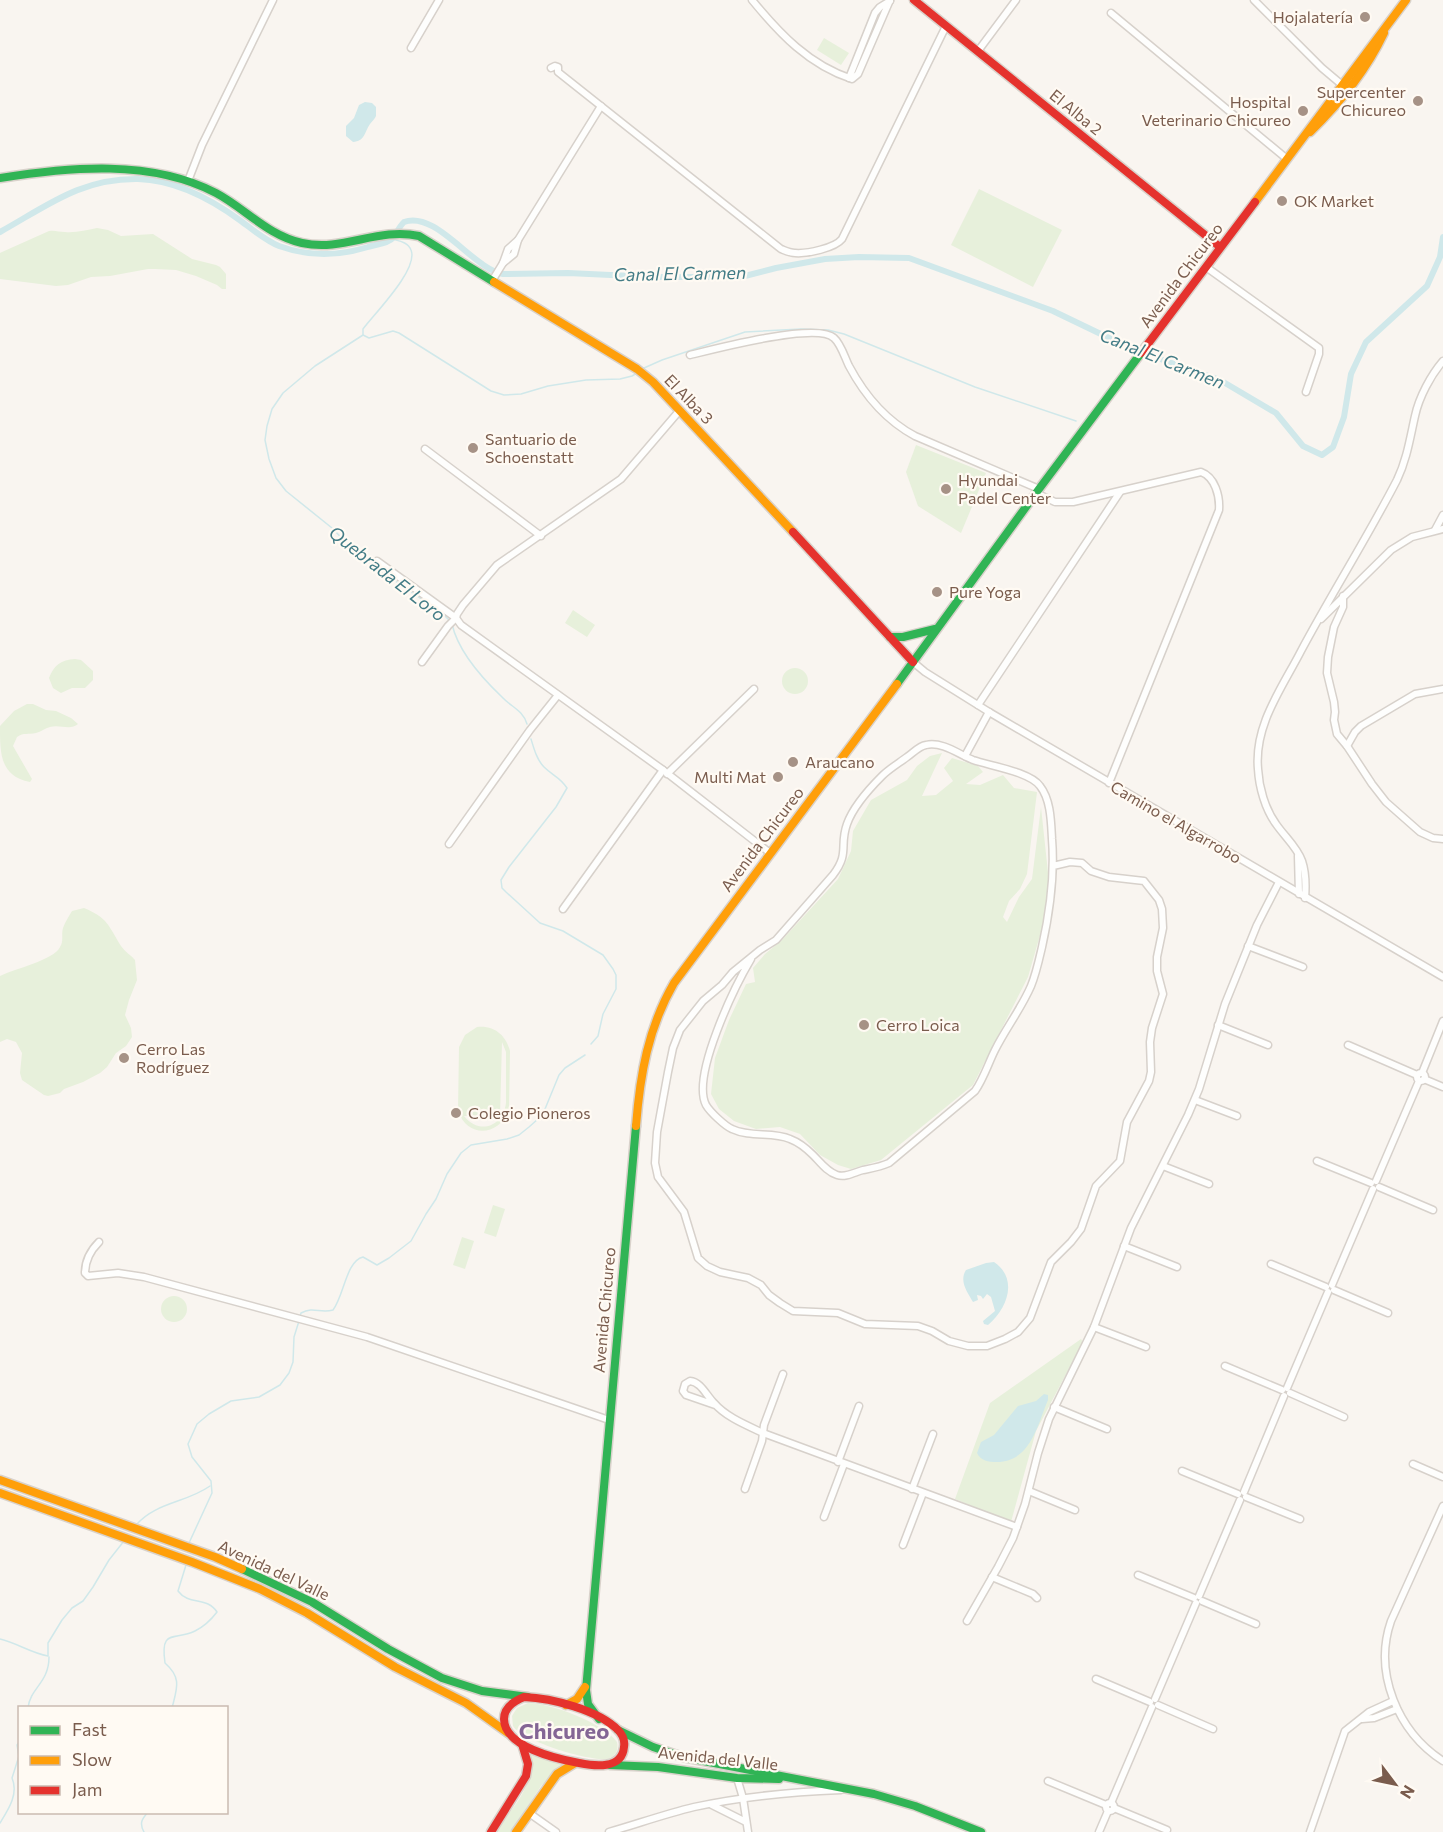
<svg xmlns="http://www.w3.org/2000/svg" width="1443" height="1832" viewBox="0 0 1443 1832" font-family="Commissioner,sans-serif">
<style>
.green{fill:#e7f0db;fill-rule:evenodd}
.water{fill:#d0e8ea}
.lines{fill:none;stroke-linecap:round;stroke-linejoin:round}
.stream{stroke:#d0e8ea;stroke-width:1.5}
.canal{stroke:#d0e8ea;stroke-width:6}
.street-casing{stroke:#d7d1cb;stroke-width:9}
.fast-casing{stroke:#d9d2cb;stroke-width:11}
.slow-casing{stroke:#d9d2cb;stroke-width:11}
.jam-casing{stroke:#d9d2cb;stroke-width:11}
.street{stroke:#fefefd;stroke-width:6}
.fast{stroke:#30b455;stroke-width:8}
.slow{stroke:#ff9f0a;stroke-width:8}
.jam{stroke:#e5322d;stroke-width:8}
.poi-dot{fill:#a69286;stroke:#fffaf3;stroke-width:2}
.labels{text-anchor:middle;stroke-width:4.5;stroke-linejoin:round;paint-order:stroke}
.poi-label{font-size:16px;fill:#7a5c4d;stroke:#fffaf3;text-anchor:start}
.street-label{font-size:16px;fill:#7a5c4d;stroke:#fffaf3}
.water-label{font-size:18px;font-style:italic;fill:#437c86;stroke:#fffaf3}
.district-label{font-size:22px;font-weight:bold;fill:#846695;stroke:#fffaf3}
</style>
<rect width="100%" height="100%" fill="#f9f5f0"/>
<!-- green -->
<g class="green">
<path d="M824,38L849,53L841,65L817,50Z"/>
<path d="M979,189L1062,230L1033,287L951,245Z"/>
<path d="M97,228L108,230L121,236L153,234L192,259L216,265L220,267L226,274V289H222L217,285L196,276L176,270L155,269H148L110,276L91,277L68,285L56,286L0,279V253L2,252L49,231C55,230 59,232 65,232C76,233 86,230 97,228Z"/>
<path d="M916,445L986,473L961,533L918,506L906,472Z"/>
<path d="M573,610L595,625L587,637L565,623Z"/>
<path d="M75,659L81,660L93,671V680L85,688H72L61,693L53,688L49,678C54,665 61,660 75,659Z"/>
<circle cx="795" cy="681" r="13"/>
<path d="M27,704H33L46,710L56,711L71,718L78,724C70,731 60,724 50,727C45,728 41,732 36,733C28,735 24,732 17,737L13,746L32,779L30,782C0,776 0,754 0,726L14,711Z"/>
<path d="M942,753L922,796L936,795L953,781L944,768L952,758L978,766L983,772L966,784L980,785L1003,775L1014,788L1037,792L1027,874L1020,889L1009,901L1003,917L1007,922L1019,897L1032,879L1041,807L1049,882L1043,925L1028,977L973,1085L881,1160L851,1169L838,1165L820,1155L800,1134L780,1127L756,1129L734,1121L719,1109L711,1094L715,1058L729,1020L746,984L755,982L753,968L765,954L782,940L838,879L851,851L853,831L871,800L907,780L917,766L930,756Z"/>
<path d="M84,908C108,918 108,925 121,946C125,952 131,955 135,960L137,980L129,1000L125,1015L131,1028L132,1037L126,1046L116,1053L107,1067L100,1073L83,1082L64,1089L60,1093L48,1096L44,1095L22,1080L20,1073L22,1053L16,1042L7,1039L0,1042V976C14,969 54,960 60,947C64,941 61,935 63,928C65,922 69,916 72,911Z"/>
<path d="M477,1027C494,1025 506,1035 510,1051L509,1110C499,1136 468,1139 458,1111L459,1047L465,1035ZM502,1042L506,1052V1103C503,1127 479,1135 464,1116H500Z"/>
<path d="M493,1205L505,1209L496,1237L484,1233Z"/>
<path d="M462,1237L474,1241L465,1269L453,1265Z"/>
<circle cx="174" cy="1309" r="13"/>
<path d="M1081,1339L1083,1342L1036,1431L1011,1522L955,1499L990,1403Z"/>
<path d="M528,1703C551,1703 603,1723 617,1742C619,1750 615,1758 606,1759C588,1761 522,1741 513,1726L512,1716L517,1708Z"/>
<path d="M530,1753L565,1764L541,1786L511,1832H495C512,1808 537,1784 530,1753Z"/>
</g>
<!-- water -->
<g class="water">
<path d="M365,102L372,103L376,107V116C375,119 372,121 370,124C364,133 365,141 353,142L346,136V126L354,118L359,105Z"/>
<path d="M994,1262C1019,1279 1007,1309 988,1325L984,1324L983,1321L995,1311L991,1297L987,1294L983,1299L981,1296L977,1295L978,1300L973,1302C967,1292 959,1281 966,1270L986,1263Z"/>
<path d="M1044,1394L1048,1395V1400C1037,1426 1031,1461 997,1462C988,1462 981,1461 977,1453L981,1442L994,1435L1018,1406L1036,1401Z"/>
</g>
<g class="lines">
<!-- stream -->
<g class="stream">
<path d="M392,239C399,241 408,242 411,250C419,269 375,313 363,329V335L315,366L283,393L272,409L267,426L265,440L269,459L276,478L286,491L332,528L359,556L443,614L449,620"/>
<path d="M363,335L369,338L393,331L399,333L491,391L504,395L521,394L548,386L586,380L620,379L632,376L637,373"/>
<path d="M644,368L662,360L745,332L801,329L828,330L844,334L975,387L1076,421"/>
<path d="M452,624C458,651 482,678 502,697C511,707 523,710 527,724"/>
<path d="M531,739C534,749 537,760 544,767C553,776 560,777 567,788L556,807L509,867L501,880L502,888L506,892L540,923L563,931L603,955L613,969L616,975V989L603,1014L598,1036L591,1044"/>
<path d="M300,1316L301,1313C314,1306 320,1314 333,1310C344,1296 346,1261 363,1257L377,1265L389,1258L411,1241L426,1214L436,1199L447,1174L461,1153L471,1145L507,1139L519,1135L529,1127L538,1119L545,1109L559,1075L565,1068L585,1055"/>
<path d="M136,1525C156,1502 186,1503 210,1486"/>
<path d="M189,1543L212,1493L211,1481L192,1457L188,1444L197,1424L209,1414L231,1401L259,1397L280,1385L289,1373L293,1362L294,1337L299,1321"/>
<path d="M0,1639C17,1643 31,1653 48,1656V1643L62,1620L72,1608L83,1601L93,1587L109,1560L124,1541"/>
<path d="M28,1708C30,1688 49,1683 49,1657"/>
<path d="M172,1708C177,1688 182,1678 165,1663C160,1628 174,1641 195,1631C205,1626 211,1620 217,1612C207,1596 189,1606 178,1591L186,1565"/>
<path d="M0,1823C8,1810 19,1794 12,1778L19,1756L17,1745L20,1741"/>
<path d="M144,1832C139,1823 142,1819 148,1812"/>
</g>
<!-- canal -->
<path class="canal" d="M0,232C47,206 81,178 138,179C176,180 211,199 241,221C253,230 266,241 279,246C309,257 339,256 368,247C376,244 388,244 394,237C397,232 399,227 404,222C436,210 473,269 503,274L568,273L653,277H741L776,268L825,259L859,257L909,258L1053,311L1132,349L1220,380L1276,413L1303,446L1322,455L1333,447L1344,417L1351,374L1366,342L1427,286L1440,257L1443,237"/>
<!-- street casing -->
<g class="street-casing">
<g id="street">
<path d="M752,0C780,34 809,65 852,79L858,74L890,0"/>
<path d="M1254,0L1322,68L1341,84"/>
<path d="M1111,13L1287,159"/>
<path d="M411,48L439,0"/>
<path d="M978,51L1016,0"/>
<path d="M551,68L555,66L558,67V72L781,249C786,251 790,253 795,253C807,254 835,248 842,239L946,26"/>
<path d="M849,78L875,13L880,7L890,1"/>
<path d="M188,181L202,145L273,0"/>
<path d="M503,263L514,254L518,240"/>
<path d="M1206,267L1319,348V354L1306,392"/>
<path d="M492,281L503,263L508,249L518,240L601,106"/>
<path d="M690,355C714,349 817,322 834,338C841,344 845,358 849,366C865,396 885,420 915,436L1039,489"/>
<path d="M680,410L621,479L497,565L463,605L457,614L456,618L461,625L663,770L770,853"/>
<path d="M425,449L541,536"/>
<path d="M1036,493L1055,502H1073L1201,472C1215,477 1220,496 1219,510L1109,783"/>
<path d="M1435,530L1443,515"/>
<path d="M377,561L456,618L448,626L422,662"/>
<path d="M1343,596V607L1334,627L1328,657L1327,673L1334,702L1335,712L1334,720L1337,734L1347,746L1372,784L1386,802L1420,832L1433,838L1443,839"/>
<path d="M1321,619L1391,550L1412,537L1443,529"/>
<path d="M913,662L925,672L989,712L1443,977"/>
<path d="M978,705L1120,492"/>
<path d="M1347,746L1355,732L1361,726L1415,694L1443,689"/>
<path d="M965,756L989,712"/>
<path d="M667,774L754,689"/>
<path d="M449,844L530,730L558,695"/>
<path d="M1298,856L1299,894"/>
<path d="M1305,898C1306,886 1306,873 1302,861C1297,847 1285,837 1276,824C1265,809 1259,787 1258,769C1254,725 1282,688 1301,651C1332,593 1367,538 1397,480C1407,459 1410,438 1415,416C1419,397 1431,375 1443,361"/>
<path d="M563,909L663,770"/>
<path d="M1248,946L1303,967"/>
<path d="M751,959C735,986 691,1076 706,1105C710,1112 725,1126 732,1129C751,1138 773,1131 790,1139C798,1142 807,1149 813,1155C820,1162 827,1172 837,1175C846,1178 855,1172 863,1170C873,1168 880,1167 889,1163L975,1091C984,1078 988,1064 995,1050C1006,1028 1021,1009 1031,986C1036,974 1039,960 1042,947C1050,911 1055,876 1052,839C1051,822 1051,800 1040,786C1030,772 991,766 973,760C960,755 942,741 926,745C919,746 913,753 907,757C899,763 889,769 882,776C869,789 853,807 847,824C839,846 850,853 833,875L776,940L760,950L733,972L722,985L703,1001L680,1030L673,1048L668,1072L657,1132L655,1163L658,1177L684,1212L698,1258L707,1266L720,1272L748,1278L761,1285L769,1295L780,1303L793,1311L838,1313L865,1324L918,1326L932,1331L949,1341L968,1346H987L1005,1339L1018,1332L1030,1318L1051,1262L1071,1242L1081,1229L1096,1186L1120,1161L1127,1122L1149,1081L1151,1072L1150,1042L1152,1028L1163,994L1157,971V957L1163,928L1162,909L1159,900L1144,881L1109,877L1091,871L1082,863L1070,862L1053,866"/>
<path d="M1218,1025L1268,1045"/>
<path d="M1348,1045L1417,1075"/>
<circle cx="1421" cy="1077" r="4"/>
<path d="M1422,1073L1443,1021"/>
<path d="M1424,1079L1443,1087"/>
<path d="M1195,1100L1237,1116"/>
<path d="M1317,1161L1371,1183"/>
<path d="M1163,1166L1209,1184"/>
<path d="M1376,1181L1419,1081"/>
<path d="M1379,1187L1433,1210"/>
<path d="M99,1242C90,1251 85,1261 85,1273L88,1276L118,1273L144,1277L367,1337L609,1420"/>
<path d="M1124,1246L1177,1267"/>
<path d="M1271,1264L1326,1287"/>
<path d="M1332,1285L1373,1189"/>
<path d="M1334,1290L1388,1313"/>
<path d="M1094,1327L1146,1347"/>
<path d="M1225,1366L1282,1390"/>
<path d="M1287,1388L1328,1292"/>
<path d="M1290,1393L1344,1417"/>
<path d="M715,1405L686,1395L683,1391L685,1384L690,1381C701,1382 706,1395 714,1403C726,1417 746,1425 763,1433L1017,1527"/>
<path d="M1054,1407L1107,1429"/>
<path d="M838,1462L859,1406"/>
<path d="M1413,1464L1443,1477"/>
<path d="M1182,1471L1238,1494"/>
<path d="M745,1489L762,1441L764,1425L783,1374"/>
<path d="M912,1489L933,1434"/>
<path d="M1029,1491L1075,1510"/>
<path d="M1244,1492L1284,1396"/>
<path d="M1246,1497L1300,1519"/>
<path d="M1443,1506L1391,1621C1373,1673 1398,1732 1443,1761"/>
<path d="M824,1517L844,1464"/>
<path d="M903,1545L923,1493"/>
<path d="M1138,1575L1194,1598"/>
<path d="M992,1577L1033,1594L1037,1598"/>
<path d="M1199,1596L1240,1500"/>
<path d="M1202,1601L1256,1624"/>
<path d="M967,1621L998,1567L1013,1538L1025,1504L1038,1453L1049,1419L1094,1327L1131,1228L1188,1115L1199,1089L1225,1004L1257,925L1279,882"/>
<path d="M1096,1679L1150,1702"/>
<path d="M1155,1699L1196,1603"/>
<path d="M1158,1705L1213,1729"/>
<path d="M1362,1719L1374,1718L1397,1709"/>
<path d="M737,1778L743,1798L748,1832"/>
<path d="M1048,1781L1106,1805"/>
<circle cx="1110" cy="1807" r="4"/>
<path d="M1111,1803L1152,1707"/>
<path d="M712,1805L746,1822"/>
<path d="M1114,1808L1167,1830"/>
<path d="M529,1813L556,1832"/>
<path d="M609,1832C637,1824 665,1814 694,1807C744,1796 790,1792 841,1790"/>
<path d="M1099,1832L1108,1811"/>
<path d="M1310,1832L1345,1731L1369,1712L1393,1701"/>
</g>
</g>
<!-- fast casing -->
<g class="fast-casing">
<g id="fast">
<path d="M0,178C70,167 151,159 216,193C246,209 267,235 302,243C344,252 377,227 419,236L494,282"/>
<path d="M890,637H903L935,629"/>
<path d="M897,684L1039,489L1141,353"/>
<path d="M242,1569L312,1602L388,1649L442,1678L482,1691L528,1697"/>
<path d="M599,1719L588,1704L586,1690L636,1126"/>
<path d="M618,1730L653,1747L683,1757L874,1794L915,1806L981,1832"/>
<path d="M610,1765L658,1767L737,1778L779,1779"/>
</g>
</g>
<!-- slow casing -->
<g class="slow-casing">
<g id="slow">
<path d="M1310,132C1340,103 1366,71 1384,33"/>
<path d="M1255,202L1406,0"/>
<path d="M494,282L637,369L653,382L793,532"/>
<path d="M636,1126C640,1075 648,1028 674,983L897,684"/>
<path d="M0,1480L215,1557L242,1569"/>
<path d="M0,1493L192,1562L260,1589L307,1613L395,1667L466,1703L508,1733"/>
<path d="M566,1705L577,1699L585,1687"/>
<path d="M516,1832L557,1774L575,1763"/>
</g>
</g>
<!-- jam casing -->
<g class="jam-casing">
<g id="jam">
<path d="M914,0L1220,247"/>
<path d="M1141,353L1255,202"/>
<path d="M793,532L913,662"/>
<path d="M524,1697C552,1698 598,1710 618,1730C623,1735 625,1741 624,1747C622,1770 594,1766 579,1763C557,1759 504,1747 504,1719C504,1707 514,1701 524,1697Z"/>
<path d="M491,1832L526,1776L528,1764L522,1744"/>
</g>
</g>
<!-- street -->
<use href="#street" class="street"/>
<!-- fast -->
<use href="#fast" class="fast"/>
<!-- slow -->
<use href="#slow" class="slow"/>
<!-- jam -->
<use href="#jam" class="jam"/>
</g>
<!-- markers -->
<g class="poi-dot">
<circle cx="1365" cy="17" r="6"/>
<circle cx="1418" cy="101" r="6"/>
<circle cx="1303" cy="111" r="6"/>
<circle cx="1282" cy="201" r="6"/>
<circle cx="473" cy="448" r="6"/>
<circle cx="946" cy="489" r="6"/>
<circle cx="937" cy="592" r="6"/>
<circle cx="793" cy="762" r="6"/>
<circle cx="778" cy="777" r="6"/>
<circle cx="864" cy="1025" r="6"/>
<circle cx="124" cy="1058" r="6"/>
<circle cx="456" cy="1113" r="6"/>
</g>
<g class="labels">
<!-- poi labels -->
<g class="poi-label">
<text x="1353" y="23" text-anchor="end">Hojalatería</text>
<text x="1406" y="98" text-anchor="end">Supercenter<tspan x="1406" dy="18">Chicureo</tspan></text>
<text x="1291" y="108" text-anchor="end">Hospital<tspan x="1291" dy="18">Veterinario Chicureo</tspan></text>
<text x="1294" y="207">OK Market</text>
<text x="485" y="445">Santuario de<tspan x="485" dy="18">Schoenstatt</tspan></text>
<text x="958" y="486">Hyundai<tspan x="958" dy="18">Padel Center</tspan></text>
<text x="949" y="598">Pure Yoga</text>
<text x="805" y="768">Araucano</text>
<text x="766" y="783" text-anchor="end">Multi Mat</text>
<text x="876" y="1031">Cerro Loica</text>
<text x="136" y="1055">Cerro Las<tspan x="136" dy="18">Rodríguez</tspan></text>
<text x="468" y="1119">Colegio Pioneros</text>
</g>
<!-- street labels -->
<g class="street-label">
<text transform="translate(1076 112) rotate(39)" y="6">El Alba 2</text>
<text transform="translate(1181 275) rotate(-53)" y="6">Avenida Chicureo</text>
<text transform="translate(689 399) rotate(46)" y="6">El Alba 3</text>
<text transform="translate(1176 822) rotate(30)" y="6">Camino el Algarrobo</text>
<text transform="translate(762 839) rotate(-53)" y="6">Avenida Chicureo</text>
<text transform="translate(604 1310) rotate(-85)" y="6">Avenida Chicureo</text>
<text transform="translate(274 1570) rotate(25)" y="6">Avenida del Valle</text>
<text transform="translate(718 1758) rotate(6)" y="6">Avenida del Valle</text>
</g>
<!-- water labels -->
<g class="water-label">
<text transform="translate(680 274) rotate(-1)" y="6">Canal El Carmen</text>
<text transform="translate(1162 359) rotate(22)" y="6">Canal El Carmen</text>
<text transform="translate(387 574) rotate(38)" y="6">Quebrada El Loro</text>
</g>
<!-- district labels -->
<g class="district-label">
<text x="564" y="1739">Chicureo</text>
</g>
</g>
<!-- legend -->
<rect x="18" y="1706" width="210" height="108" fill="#fffaf3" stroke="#cabbb1" stroke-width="1.5"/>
<rect x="30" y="1726" width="30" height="9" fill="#30b455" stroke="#cabbb1" stroke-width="1.5"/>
<text x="72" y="1736" font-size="18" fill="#7a5c4d">Fast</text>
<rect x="30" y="1756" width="30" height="9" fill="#ff9f0a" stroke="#cabbb1" stroke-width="1.5"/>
<text x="72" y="1766" font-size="18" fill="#7a5c4d">Slow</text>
<rect x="30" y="1786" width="30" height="9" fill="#e5322d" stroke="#cabbb1" stroke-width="1.5"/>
<text x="72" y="1796" font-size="18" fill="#7a5c4d">Jam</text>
<!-- north arrow -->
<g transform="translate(1395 1784) rotate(122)" stroke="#fffaf3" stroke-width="4.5" paint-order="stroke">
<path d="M0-4.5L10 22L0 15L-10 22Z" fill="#7a5c4d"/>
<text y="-9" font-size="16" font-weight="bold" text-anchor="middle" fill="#7a5c4d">N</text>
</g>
</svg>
